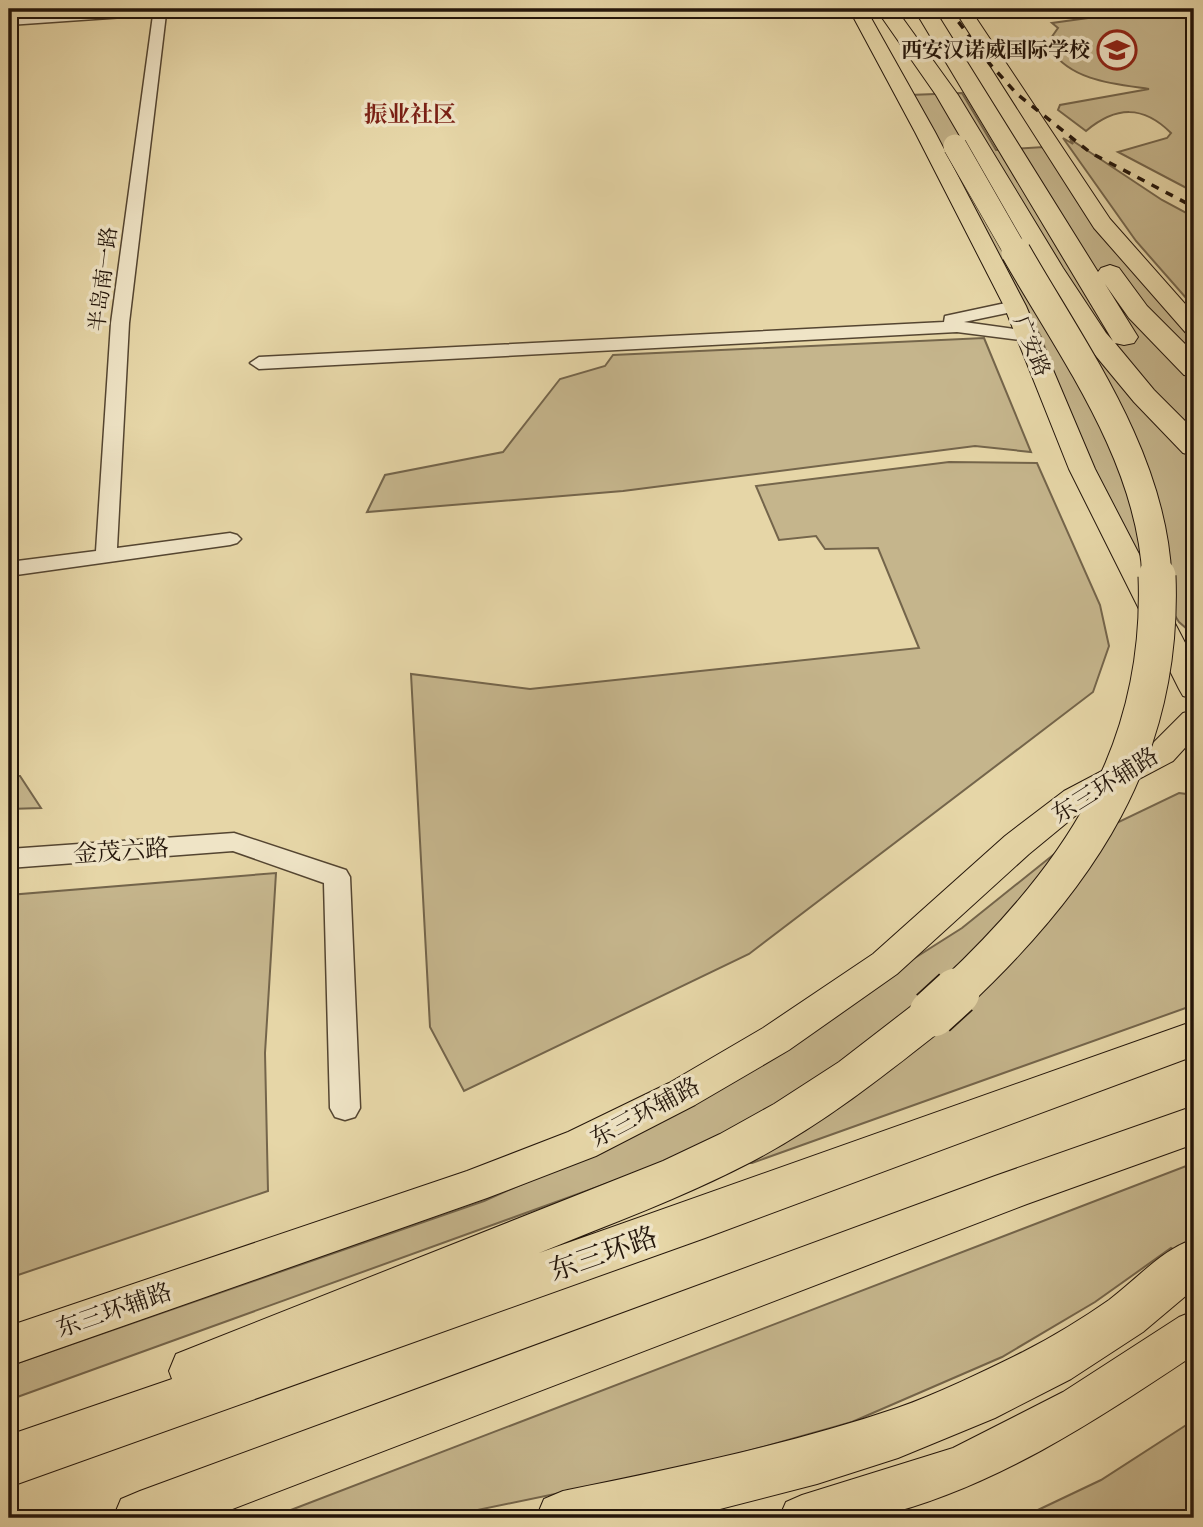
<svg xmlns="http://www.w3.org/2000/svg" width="1203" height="1527" viewBox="0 0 1203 1527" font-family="'IM FELL English','Noto Serif SC',serif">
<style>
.green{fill:#c5b58c;stroke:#74654b;stroke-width:2}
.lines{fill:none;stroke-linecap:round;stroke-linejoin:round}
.minor-casing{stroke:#544531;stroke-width:3}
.major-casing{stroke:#23150a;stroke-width:2}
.highway-casing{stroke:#23150a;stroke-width:2}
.minor{fill:#efe4c6;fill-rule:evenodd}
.major{fill:#e6d6a7;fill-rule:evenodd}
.highway{fill:#e6d6a7;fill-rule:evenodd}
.rail{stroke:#23150a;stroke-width:3.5;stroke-dasharray:8 8;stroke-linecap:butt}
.highway-bridge-far3-casing{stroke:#23150a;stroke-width:24;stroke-linecap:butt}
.highway-bridge-far2-casing{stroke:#23150a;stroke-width:31;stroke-linecap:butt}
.highway-bridge-far1-casing{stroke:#23150a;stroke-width:39;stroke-linecap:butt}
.highway-bridge-casing{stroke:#23150a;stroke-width:50;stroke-linecap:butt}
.highway-bridge-far3{stroke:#e6d6a7;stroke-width:23}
.highway-bridge-far2{stroke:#e6d6a7;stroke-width:29}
.highway-bridge-far1{stroke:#e6d6a7;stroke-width:37}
.highway-bridge{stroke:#e6d6a7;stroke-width:47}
.labels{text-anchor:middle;stroke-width:7;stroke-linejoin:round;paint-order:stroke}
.far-poi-label{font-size:21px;font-weight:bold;fill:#23150a;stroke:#efe4c6;text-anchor:end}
.far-street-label{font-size:21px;fill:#23150a;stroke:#efe4c6}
.far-quarter-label{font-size:23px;font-weight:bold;fill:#7a1f14;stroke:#efe4c6}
.street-label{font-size:24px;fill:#23150a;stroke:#efe4c6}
.near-street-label{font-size:28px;fill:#23150a;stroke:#efe4c6}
</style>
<rect width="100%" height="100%" fill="#e6d6a7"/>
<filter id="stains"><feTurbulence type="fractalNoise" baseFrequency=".00286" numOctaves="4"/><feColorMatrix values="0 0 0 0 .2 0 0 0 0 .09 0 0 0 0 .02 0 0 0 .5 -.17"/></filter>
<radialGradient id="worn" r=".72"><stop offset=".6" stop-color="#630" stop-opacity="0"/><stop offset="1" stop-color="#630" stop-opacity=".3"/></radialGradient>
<!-- green -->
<g class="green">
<path d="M1153,9H1194V192L1118,152L1167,138L1171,133C1143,105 1116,106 1086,131L1058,110L1060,105L1149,89C1115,84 1072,81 1051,50V38L1058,28L1052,23Z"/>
<path d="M962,93L996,150L1044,147L1194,337V635L1179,622L1147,572L1088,460L1063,405L1042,339L910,95Z"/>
<path d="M1063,138L1073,144L1070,139L1162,200L1194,217V307L1136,241Z"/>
<path d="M984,338L1031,452L975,446L623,491L367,512L385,475L503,452L560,379L605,366L613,355Z"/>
<path d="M949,462L1037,463L1100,605L1109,646L1093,692L749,954L464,1091L430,1027L411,674L530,689L919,648L878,548L825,549L816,536L779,540L756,486Z"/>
<path d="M9,776H20L41,808L9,809Z"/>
<path d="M1179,793L1194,795V1005L752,1163L658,1165L9,1400V1366L484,1201L640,1132L962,928L1058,851Z"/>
<path d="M276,873L265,1053L268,1191L9,1278V895Z"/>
<path d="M1194,1163V1261L1171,1248L1095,1302L1002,1357L852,1422L709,1462L439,1518H270Z"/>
<path d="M1194,1420V1518H1021L1101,1480Z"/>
</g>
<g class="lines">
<!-- minor casing -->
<g class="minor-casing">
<g id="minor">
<path d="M126,9H187L180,13L166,14L129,323L117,548L230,533L237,535L241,539L237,543L230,545L9,576V562L96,551L111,323L153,15L9,25V17Z"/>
<path d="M1015,301L1021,302L1024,306L1021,310L964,322L1029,331L1035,332L1038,336L1035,340L1029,341L957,332L259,369L250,363L259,357L944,322L945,316Z"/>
<path d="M234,833L346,870L350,877L360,1108L355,1117L345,1120L335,1117L330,1108L324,883L233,851L9,868V849Z"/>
</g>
</g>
<!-- major casing -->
<g class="major-casing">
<g id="major">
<path d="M849,9H866L935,132L1026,306L1095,469L1194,660V699L1183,696L1179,689L1069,469L1004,306L915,132Z"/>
<path d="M954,9H970L1110,219L1194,314V335L1186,333L1094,228Z"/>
<path d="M1194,710V738L1173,761L1086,807L1029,854L897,974L789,1050L695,1105L596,1156L487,1198L9,1366V1326L467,1171L568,1132L669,1083L763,1028L873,954L1005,836L1064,791L1151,745L1183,713Z"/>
<path d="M1194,1311V1355C1095,1421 993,1489 876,1517C851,1523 806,1518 779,1518L786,1502L802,1495L953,1448L1063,1392L1179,1317Z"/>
</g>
</g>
<!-- highway casing -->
<g class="highway-casing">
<g id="highway">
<path d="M876,9H896L958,95L1063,268L1106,333L1113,341L914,9H934L1098,272L1101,268L1110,265L1119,268L1147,306L1194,353V377L1184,375L1129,318L1105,284L1138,337L1134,343L1124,345L1115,343L1154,390L1194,430V456L1183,453L1134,402L1086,344L1037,268L936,95Z"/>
<path d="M933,996L948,1001L954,1013L948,1025C885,1075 822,1125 751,1162C682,1198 610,1224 539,1253L1194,1021V1056L705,1238L9,1487V1435L172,1379L169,1371L176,1354L663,1161L720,1134L774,1104L839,1062L918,1001Z"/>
<path d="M1194,1106V1144L1027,1204L209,1518H113L121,1499L140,1491L995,1176Z"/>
<path d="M1194,1239V1289L1143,1332L1071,1379L995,1418L898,1458L817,1484L685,1518H536L544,1499L563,1491C675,1468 788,1445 897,1408C940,1393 982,1372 1023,1352C1052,1337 1082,1319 1109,1300C1137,1279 1161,1250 1194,1239Z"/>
</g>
</g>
<!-- minor -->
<use href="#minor" class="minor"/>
<!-- major -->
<use href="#major" class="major"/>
<!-- highway -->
<use href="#highway" class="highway"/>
<!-- rail -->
<path class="rail" d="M949,9L989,63L1017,94L1091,153L1194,207"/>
<!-- highway-bridge-far3 casing -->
<g class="highway-bridge-far3-casing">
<path id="highway-bridge-far3" d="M955,146L1017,254"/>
</g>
<!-- highway-bridge-far2 casing -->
<g class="highway-bridge-far2-casing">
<path id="highway-bridge-far2" d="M1016,252C1074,353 1152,458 1157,578"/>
</g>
<!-- highway-bridge-far1 casing -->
<g class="highway-bridge-far1-casing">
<path id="highway-bridge-far1" d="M954,994C1078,878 1164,753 1157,576"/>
</g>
<!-- highway-bridge casing -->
<g class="highway-bridge-casing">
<path id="highway-bridge" d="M933,1013L956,992"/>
</g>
<!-- highway-bridge-far3 -->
<use href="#highway-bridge-far3" class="highway-bridge-far3"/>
<!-- highway-bridge-far2 -->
<use href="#highway-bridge-far2" class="highway-bridge-far2"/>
<!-- highway-bridge-far1 -->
<use href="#highway-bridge-far1" class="highway-bridge-far1"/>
<!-- highway-bridge -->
<use href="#highway-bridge" class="highway-bridge"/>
</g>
<!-- icons -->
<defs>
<g id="school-ring" transform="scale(2.0125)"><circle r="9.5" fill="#efe4c6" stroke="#8f2418" stroke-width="1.5"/><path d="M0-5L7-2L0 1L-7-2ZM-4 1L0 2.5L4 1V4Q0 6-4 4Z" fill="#8f2418"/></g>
</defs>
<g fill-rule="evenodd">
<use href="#school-ring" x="1117" y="50"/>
</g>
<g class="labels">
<!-- far-poi labels -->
<g class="far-poi-label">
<text x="1090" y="57">西安汉诺威国际学校</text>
</g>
<!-- far-street labels -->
<g class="far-street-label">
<text transform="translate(103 279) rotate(-83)" y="7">半岛南一路</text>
<text transform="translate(1032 346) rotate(68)" y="7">广安路</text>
</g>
<!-- far-quarter labels -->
<g class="far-quarter-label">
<text x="410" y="122">振业社区</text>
</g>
<!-- street labels -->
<g class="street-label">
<text transform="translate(1105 785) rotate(-32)" y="8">东三环辅路</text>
<text transform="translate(121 851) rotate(-4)" y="8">金茂六路</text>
<text transform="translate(645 1112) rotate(-28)" y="8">东三环辅路</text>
<text transform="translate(114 1310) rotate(-19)" y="8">东三环辅路</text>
</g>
<!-- near-street labels -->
<g class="near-street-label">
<text transform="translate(603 1253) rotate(-19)" y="10">东三环路</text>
</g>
</g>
<!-- margin -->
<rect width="1203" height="1527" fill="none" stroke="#e6d6a7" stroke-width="35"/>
<rect x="10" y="10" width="1182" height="1506" fill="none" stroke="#23150a" stroke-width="3.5"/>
<rect x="18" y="18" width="1168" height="1492" fill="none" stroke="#23150a" stroke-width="2"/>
<rect width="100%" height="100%" filter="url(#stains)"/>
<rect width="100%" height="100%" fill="url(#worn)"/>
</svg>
